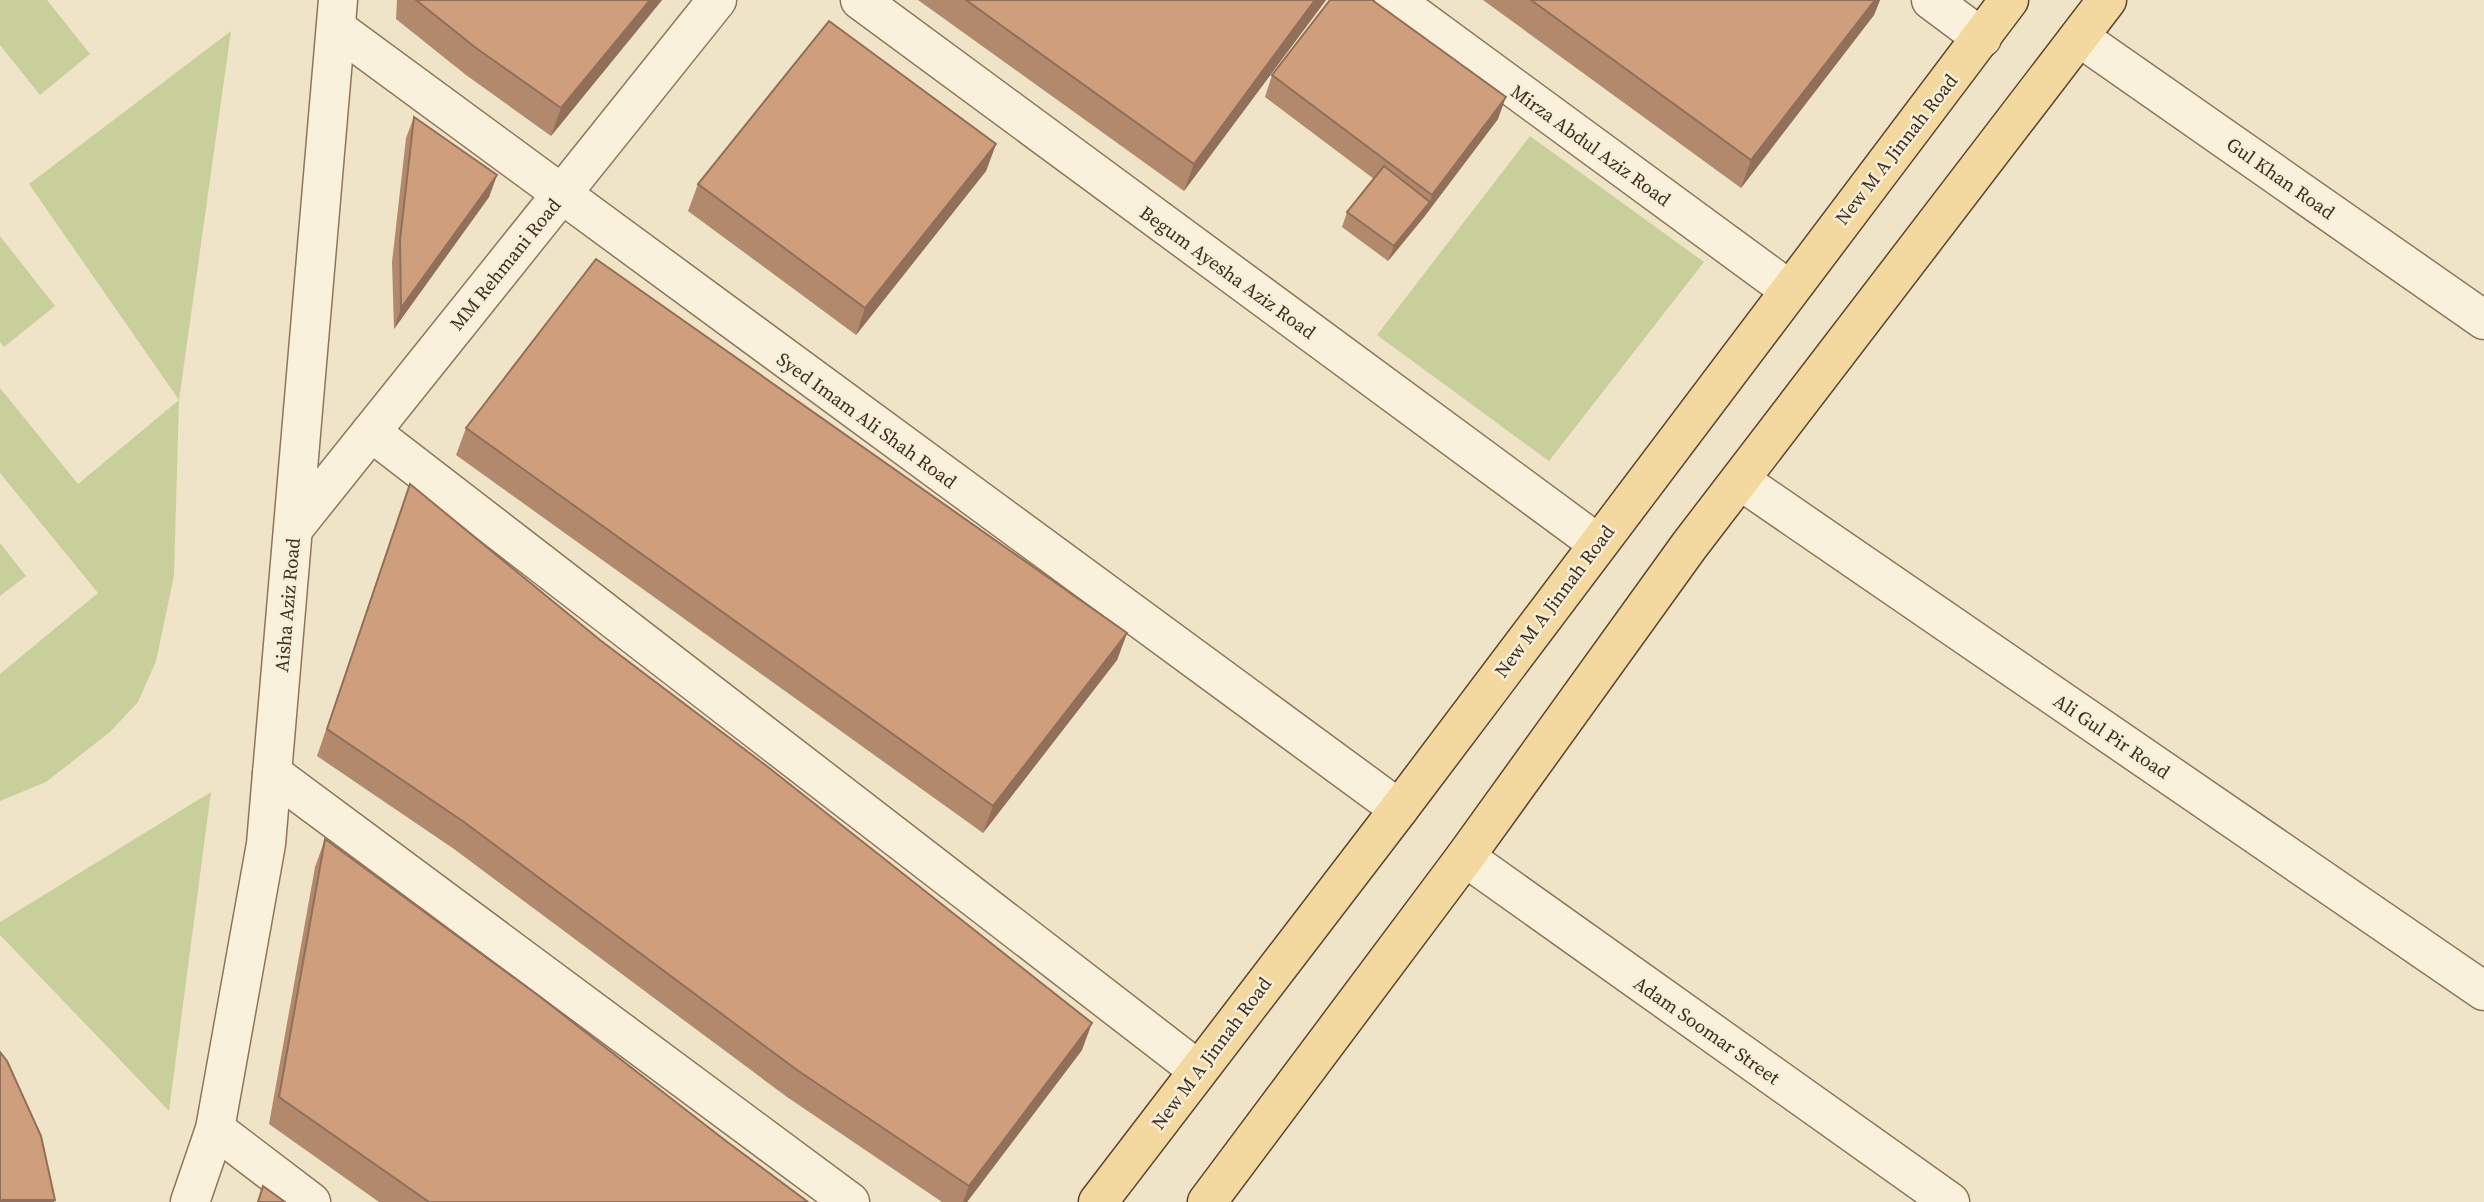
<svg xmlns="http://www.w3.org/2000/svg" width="2484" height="1202" viewBox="0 0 2484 1202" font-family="'Source Serif 4',serif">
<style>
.green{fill:#c9cf9b}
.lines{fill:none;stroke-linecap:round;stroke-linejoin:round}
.minor-casing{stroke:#8d765c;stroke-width:41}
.major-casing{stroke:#5b4430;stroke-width:41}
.minor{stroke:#faf1dc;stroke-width:38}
.major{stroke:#f3d9a0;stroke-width:38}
.wall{fill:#b2896c}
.shaded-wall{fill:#916f58}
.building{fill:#cf9f7d;stroke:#916f58;stroke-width:2}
.labels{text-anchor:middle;stroke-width:5;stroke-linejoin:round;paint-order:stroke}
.street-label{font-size:19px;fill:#3d2e20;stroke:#f7eed8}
</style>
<rect width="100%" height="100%" fill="#f0e4c8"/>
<!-- green -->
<g class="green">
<path d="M0,0H47L90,54L40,95L0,45Z"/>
<path d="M231,31L179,400L174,576L156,661L138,702L110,732L46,782L0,801V674L98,593L0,473V388L78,484L179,400L29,184Z"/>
<path d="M1530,136L1704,262L1549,461L1377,335Z"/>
<path d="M0,236L55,306L4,347L0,342Z"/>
<path d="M0,543L26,576L0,596Z"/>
<path d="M211,792L169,1111L0,935V922Z"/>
</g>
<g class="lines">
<!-- minor casing -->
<g class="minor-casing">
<g id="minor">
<path d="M860,0L1597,543"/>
<path d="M1394,0L1788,289"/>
<path d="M1931,0L1982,38"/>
<path d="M336,28L1399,809"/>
<path d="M2079,37L2484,320"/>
<path d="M371,432L1198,1070"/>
<path d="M1741,481L2484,991"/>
<path d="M294,528L717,0"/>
<path d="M272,773L850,1202"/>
<path d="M1465,857L1950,1202"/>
<path d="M215,1129L311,1202"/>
<path d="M190,1202L215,1129L266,844L338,0"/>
</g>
</g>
<!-- major casing -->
<g class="major-casing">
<g id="major">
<path d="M1098,1202L1399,809L2009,0"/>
<path d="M1207,1202L1465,857L1689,546L2107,0"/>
</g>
</g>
<!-- minor -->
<use href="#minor" class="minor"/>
<!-- major -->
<use href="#major" class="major"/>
</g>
<!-- wall -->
<g class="wall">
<path d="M397,0H662L551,136L466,75L396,19Z"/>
<path d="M918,0H1326L1184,191Z"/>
<path d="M1483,0H1880L1874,15L1741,188Z"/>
<path d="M1272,75L1498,119L1424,217L1388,261L1342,227L1347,212L1374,179L1265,97Z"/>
<path d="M414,117L497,175L489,197L394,329L392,262L406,138Z"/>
<path d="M996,144L986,171L856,335L688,211L698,184Z"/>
<path d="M466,428L1127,633L1117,660L983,833L456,455Z"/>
<path d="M410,484L1082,1050L967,1202H942L787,1097L454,849L317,756Z"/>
<path d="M325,839L726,1141L808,1202H379L269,1124L315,867Z"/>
</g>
<!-- shaded-wall -->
<g class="shaded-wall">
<path d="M650,0H662L551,136L561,108Z"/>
<path d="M1315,0H1326L1184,191L1194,164Z"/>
<path d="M1875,0H1880L1874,15L1741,188L1751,160Z"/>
<path d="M1506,97L1498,119L1424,217L1388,261L1394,246L1430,202L1432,195Z"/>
<path d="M996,144L986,171L856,335L865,308Z"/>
<path d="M497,175L489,197L394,329L401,308Z"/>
<path d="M1127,633L1117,660L983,833L993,806Z"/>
<path d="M1092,1023L1082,1050L967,1202H963L969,1186Z"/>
<path d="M0,1200H55L54,1202H0Z"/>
</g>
<!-- building -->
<g class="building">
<path d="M416,0H650L561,108L476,48Z"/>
<path d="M966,0H1315L1194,164Z"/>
<path d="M1330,0H1372L1506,97L1432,195L1272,75Z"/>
<path d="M1531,0H1875L1751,160Z"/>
<path d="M829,21L996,144L865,308L698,184Z"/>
<path d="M414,117L497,175L401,308L400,240Z"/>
<path d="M1384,166L1430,202L1394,246L1347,212Z"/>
<path d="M596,259L1127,633L993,806L466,428Z"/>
<path d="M410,484L600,640L768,767L1092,1023L969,1186L797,1070L464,822L327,729Z"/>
<path d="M325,839L539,996L726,1141L808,1202H429L279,1097Z"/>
<path d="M0,1052L7,1061L41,1136L55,1200H0Z"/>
<path d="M263,1186L285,1202H258Z"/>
</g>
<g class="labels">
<!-- street labels -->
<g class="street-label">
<text transform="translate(1591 145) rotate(36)" y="7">Mirza Abdul Aziz Road</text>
<text transform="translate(1896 149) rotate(-52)" y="7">New M A Jinnah Road</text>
<text transform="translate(2281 178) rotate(35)" y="7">Gul Khan Road</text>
<text transform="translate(505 264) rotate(-51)" y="7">MM Rehmani Road</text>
<text transform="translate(1228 272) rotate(36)" y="7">Begum Ayesha Aziz Road</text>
<text transform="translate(867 420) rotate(36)" y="7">Syed Imam Ali Shah Road</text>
<text transform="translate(1554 601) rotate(-53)" y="7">New M A Jinnah Road</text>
<text transform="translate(287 605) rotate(-85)" y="7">Aisha Aziz Road</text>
<text transform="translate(2112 736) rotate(34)" y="7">Ali Gul Pir Road</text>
<text transform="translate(1707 1030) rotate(35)" y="7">Adam Soomar Street</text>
<text transform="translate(1211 1053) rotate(-53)" y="7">New M A Jinnah Road</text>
</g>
</g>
</svg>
